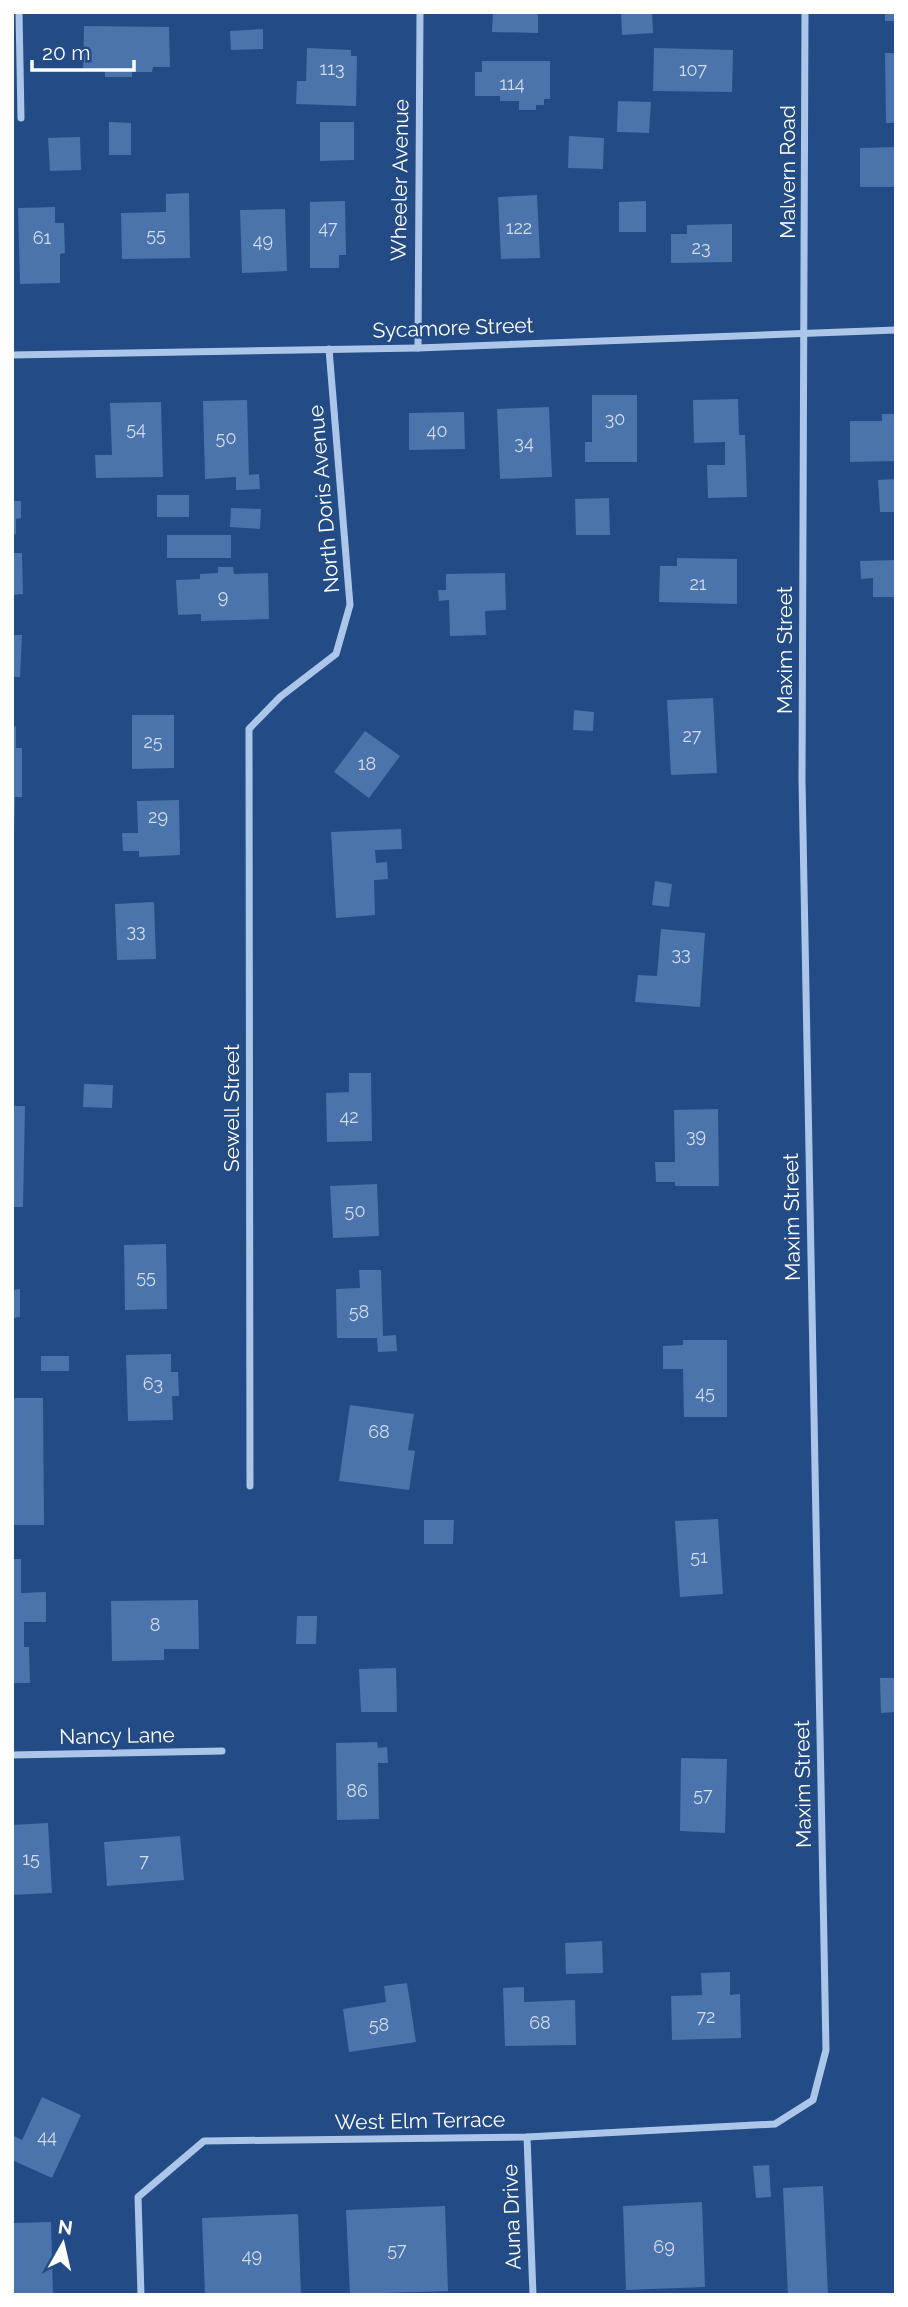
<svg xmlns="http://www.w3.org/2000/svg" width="908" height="2307" viewBox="0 0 908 2307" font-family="Raleway,sans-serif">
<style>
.building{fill:#4b74ad}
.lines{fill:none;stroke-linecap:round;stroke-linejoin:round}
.street{stroke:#acc6e9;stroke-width:7}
.labels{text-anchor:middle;stroke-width:5;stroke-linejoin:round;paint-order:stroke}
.number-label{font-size:18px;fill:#d2dcea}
.street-label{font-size:21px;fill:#fff;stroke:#234b85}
</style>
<rect width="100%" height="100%" fill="#234b85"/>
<!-- building -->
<g class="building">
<path d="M493,12H538V33L492,32Z"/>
<path d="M621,12H652L653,33L622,35Z"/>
<rect x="885" y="12" width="11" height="9"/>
<path d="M84,26L169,27L170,67H153L152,72H132V77H105V71H83Z"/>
<path d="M263,29V49L231,50L230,31Z"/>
<path d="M307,48L351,50V56H357L356,106L296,104L297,81H306Z"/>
<path d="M654,48L733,50L732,92L653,91Z"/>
<path d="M885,53H896V123H886Z"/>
<path d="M482,61H550V99H544V105H536V110H519V101H500V96H475V72H482Z"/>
<path d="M618,101L651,102L649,133L617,132Z"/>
<path d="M109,122L131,123V155H109Z"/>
<path d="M320,122H354V160L320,161Z"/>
<path d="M569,136L604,138L603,169L568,168Z"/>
<path d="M80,137L81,170L50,171L48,138Z"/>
<path d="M896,147V187H860V148Z"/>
<path d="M189,193L190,258L122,259L121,213L166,212V194Z"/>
<path d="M537,195L540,258L501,259L498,197Z"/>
<path d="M345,201L346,255H339V268H310V202Z"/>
<path d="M646,201V232H619V202Z"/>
<path d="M55,207V223H64L65,253L60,254V283L20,284L18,208Z"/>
<path d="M285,209L287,271L242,273L240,210Z"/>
<path d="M732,224V262L671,263V234H687V225Z"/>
<path d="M592,395H637V462H585V442H592Z"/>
<path d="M738,399L739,435H745L747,497L708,498L707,465H725V442L694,443L693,400Z"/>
<path d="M247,400L249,475L259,474L260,489L236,490V477L205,479L203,401Z"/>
<path d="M161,402L163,477L96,478L95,455H112L110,403Z"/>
<path d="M549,407L552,477L500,479L497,409Z"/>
<path d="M464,412L465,449L409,450V413Z"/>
<path d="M882,414H894L896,461L850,462V421H882Z"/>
<path d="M896,479V512H880L878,480Z"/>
<rect x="157" y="495" width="32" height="22"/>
<path d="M609,498L610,535H576L575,499Z"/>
<path d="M12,501H21V518L16,519V534L12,535Z"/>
<path d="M231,508L261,509L260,529L230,527Z"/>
<rect x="167" y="535" width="64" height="23"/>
<path d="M12,553H22L23,594L12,595Z"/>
<path d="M677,558L737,559V604L659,602L660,566H677Z"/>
<path d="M896,560V597H873V578L861,579L860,561Z"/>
<path d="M218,567H233L234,574L268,573L269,619L201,621V614L178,615L176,580L200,579V574L218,573Z"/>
<path d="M505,573L506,610L485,611L486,635L450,636L449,600L439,601L438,590H446V574Z"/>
<path d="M12,635H22L20,677H12Z"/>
<path d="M713,698L717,773L671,775L667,700Z"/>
<path d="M574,710L594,712L593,731L573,730Z"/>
<path d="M132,715H174V768L132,769Z"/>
<path d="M12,726H16V748H22V797H15V837Z"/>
<path d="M365,731L400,756L369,798L334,772Z"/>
<path d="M179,800L180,855L139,857V851H123L122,833H138L137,801Z"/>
<path d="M401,829L402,849L375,850L376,863L387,862L388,879L374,880L375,915L336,918L331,832Z"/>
<path d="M655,881L672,884L669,907L652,905Z"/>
<path d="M154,902L156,959L117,960L115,904Z"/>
<path d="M661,929L705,933L700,1007L635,1002L638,975L657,976Z"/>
<path d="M349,1073H371L372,1141L327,1142L326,1093L349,1092Z"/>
<path d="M84,1084L113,1085L112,1108L83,1107Z"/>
<path d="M12,1106H25L23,1207H12Z"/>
<path d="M718,1109L719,1186H675V1182H656L655,1162H675L674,1110Z"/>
<path d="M377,1184L379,1236L333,1238L330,1186Z"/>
<path d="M166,1244L167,1309L125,1310L124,1245Z"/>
<path d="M359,1270H381L383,1336L396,1335L397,1351L378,1352L377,1338H337L336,1289L360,1288Z"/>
<path d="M20,1289V1317L12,1318V1290Z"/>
<path d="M683,1340H727V1417H684L683,1369H663V1346L683,1345Z"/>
<path d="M171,1354V1372H178L179,1396H172L173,1420L128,1421L126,1355Z"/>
<rect x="41" y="1356" width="28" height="15"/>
<path d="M12,1398H43L44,1525H12Z"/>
<path d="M350,1405L414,1414L408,1450L415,1451L409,1490L339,1481Z"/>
<path d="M718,1519L723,1594L680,1597L675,1521Z"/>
<path d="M424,1520H454L453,1544H424Z"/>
<path d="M12,1559H21V1593L46,1592V1622H24V1647H29L30,1683H12Z"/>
<path d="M198,1600L199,1649H164V1660L112,1661L111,1601Z"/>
<path d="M297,1616H317L316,1644H296Z"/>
<path d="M396,1668L397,1712H361L359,1669Z"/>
<path d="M880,1678H896V1712L881,1713Z"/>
<path d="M377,1742L378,1748L387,1747L388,1763H378L379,1819L337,1820L336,1743Z"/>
<path d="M681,1758L727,1759L725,1833L680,1831Z"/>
<path d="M48,1823L52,1893L12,1895V1825Z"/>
<path d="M180,1836L184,1880L107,1886L104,1842Z"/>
<path d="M602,1941L603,1973L566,1974L565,1943Z"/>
<path d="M730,1972V1995L740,1994L741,2038L672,2040L671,1996L702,1995L701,1973Z"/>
<path d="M407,1983L416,2042L349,2052L343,2009L386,2002L384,1986Z"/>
<path d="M524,1987V2002L575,2000L576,2045L505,2046L503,1988Z"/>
<path d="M42,2097L81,2115L52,2178L12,2160V2135L22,2140Z"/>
<path d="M769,2165L771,2197L756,2198L753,2166Z"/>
<path d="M823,2186L828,2294L788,2295L783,2188Z"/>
<path d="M702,2202L705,2287L626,2290L623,2206Z"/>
<path d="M445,2206L448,2291L350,2294L346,2210Z"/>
<path d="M298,2214L301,2295H205L202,2218Z"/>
<path d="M51,2222L53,2295H12V2223Z"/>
</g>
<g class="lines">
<!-- street -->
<g class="street">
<path d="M19,12L21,118"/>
<path d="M418,348L420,12"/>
<path d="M12,355L418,348L896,330"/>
<path d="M250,1486L249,729L280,697L336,654L350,605L329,349"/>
<path d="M12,1755L222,1751"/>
<path d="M527,2137L533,2295"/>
<path d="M141,2295L138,2197L204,2141L527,2137L775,2124L813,2100L826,2050L802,780L805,12"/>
</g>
</g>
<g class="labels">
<!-- number labels -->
<g class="number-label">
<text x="332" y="75">113</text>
<text x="693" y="76">107</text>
<text x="512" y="90">114</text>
<text x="328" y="234">47</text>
<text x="519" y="234">122</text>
<text x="156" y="241">55</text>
<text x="42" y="244">61</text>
<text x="263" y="247">49</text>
<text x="701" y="254">23</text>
<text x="615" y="425">30</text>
<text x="136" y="435">54</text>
<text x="437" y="437">40</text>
<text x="226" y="444">50</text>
<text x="524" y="449">34</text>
<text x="698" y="590">21</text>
<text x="223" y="603">9</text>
<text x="692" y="742">27</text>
<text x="153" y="748">25</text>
<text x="367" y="770">18</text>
<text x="158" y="823">29</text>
<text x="136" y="937">33</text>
<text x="681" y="960">33</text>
<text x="349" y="1123">42</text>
<text x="696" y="1142">39</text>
<text x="355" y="1217">50</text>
<text x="146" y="1283">55</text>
<text x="359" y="1318">58</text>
<text x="153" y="1390">63</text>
<text x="705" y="1399">45</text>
<text x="379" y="1438">68</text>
<text x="699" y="1563">51</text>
<text x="155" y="1631">8</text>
<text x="357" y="1797">86</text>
<text x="703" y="1801">57</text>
<text x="31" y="1865">15</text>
<text x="144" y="1867">7</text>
<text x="706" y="2023">72</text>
<text x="540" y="2029">68</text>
<text x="379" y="2031">58</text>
<text x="47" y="2143">44</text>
<text x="664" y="2253">69</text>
<text x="397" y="2256">57</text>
<text x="252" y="2262">49</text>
</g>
<!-- street labels -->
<g class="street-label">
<text transform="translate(788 172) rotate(-90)" y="7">Malvern Road</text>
<text transform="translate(400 180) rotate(-89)" y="7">Wheeler Avenue</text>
<text transform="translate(453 328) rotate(-2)" y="7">Sycamore Street</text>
<text transform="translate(324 499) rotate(-95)" y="7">North Doris Avenue</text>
<text transform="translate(785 650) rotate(-90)" y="7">Maxim Street</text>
<text transform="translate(232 1108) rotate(-90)" y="7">Sewell Street</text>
<text transform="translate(792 1217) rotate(-91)" y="7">Maxim Street</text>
<text transform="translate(117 1736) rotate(-1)" y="7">Nancy Lane</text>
<text transform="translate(803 1784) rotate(-91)" y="7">Maxim Street</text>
<text transform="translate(420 2121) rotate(-1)" y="7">West Elm Terrace</text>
<text transform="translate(512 2217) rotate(-92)" y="7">Auna Drive</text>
</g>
</g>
<!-- border -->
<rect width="908" height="2307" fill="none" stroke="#ffffff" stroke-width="28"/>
<!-- north arrow -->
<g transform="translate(63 2244) rotate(8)" stroke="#234b85" stroke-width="5" paint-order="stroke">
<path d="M0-5L12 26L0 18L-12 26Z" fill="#ffffff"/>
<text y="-10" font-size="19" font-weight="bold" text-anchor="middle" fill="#ffffff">N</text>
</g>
<!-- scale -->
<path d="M32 60v10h102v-10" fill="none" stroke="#ffffff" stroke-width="3.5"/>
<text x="42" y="60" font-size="21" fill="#ffffff" stroke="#234b85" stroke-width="5" paint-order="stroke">20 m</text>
</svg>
